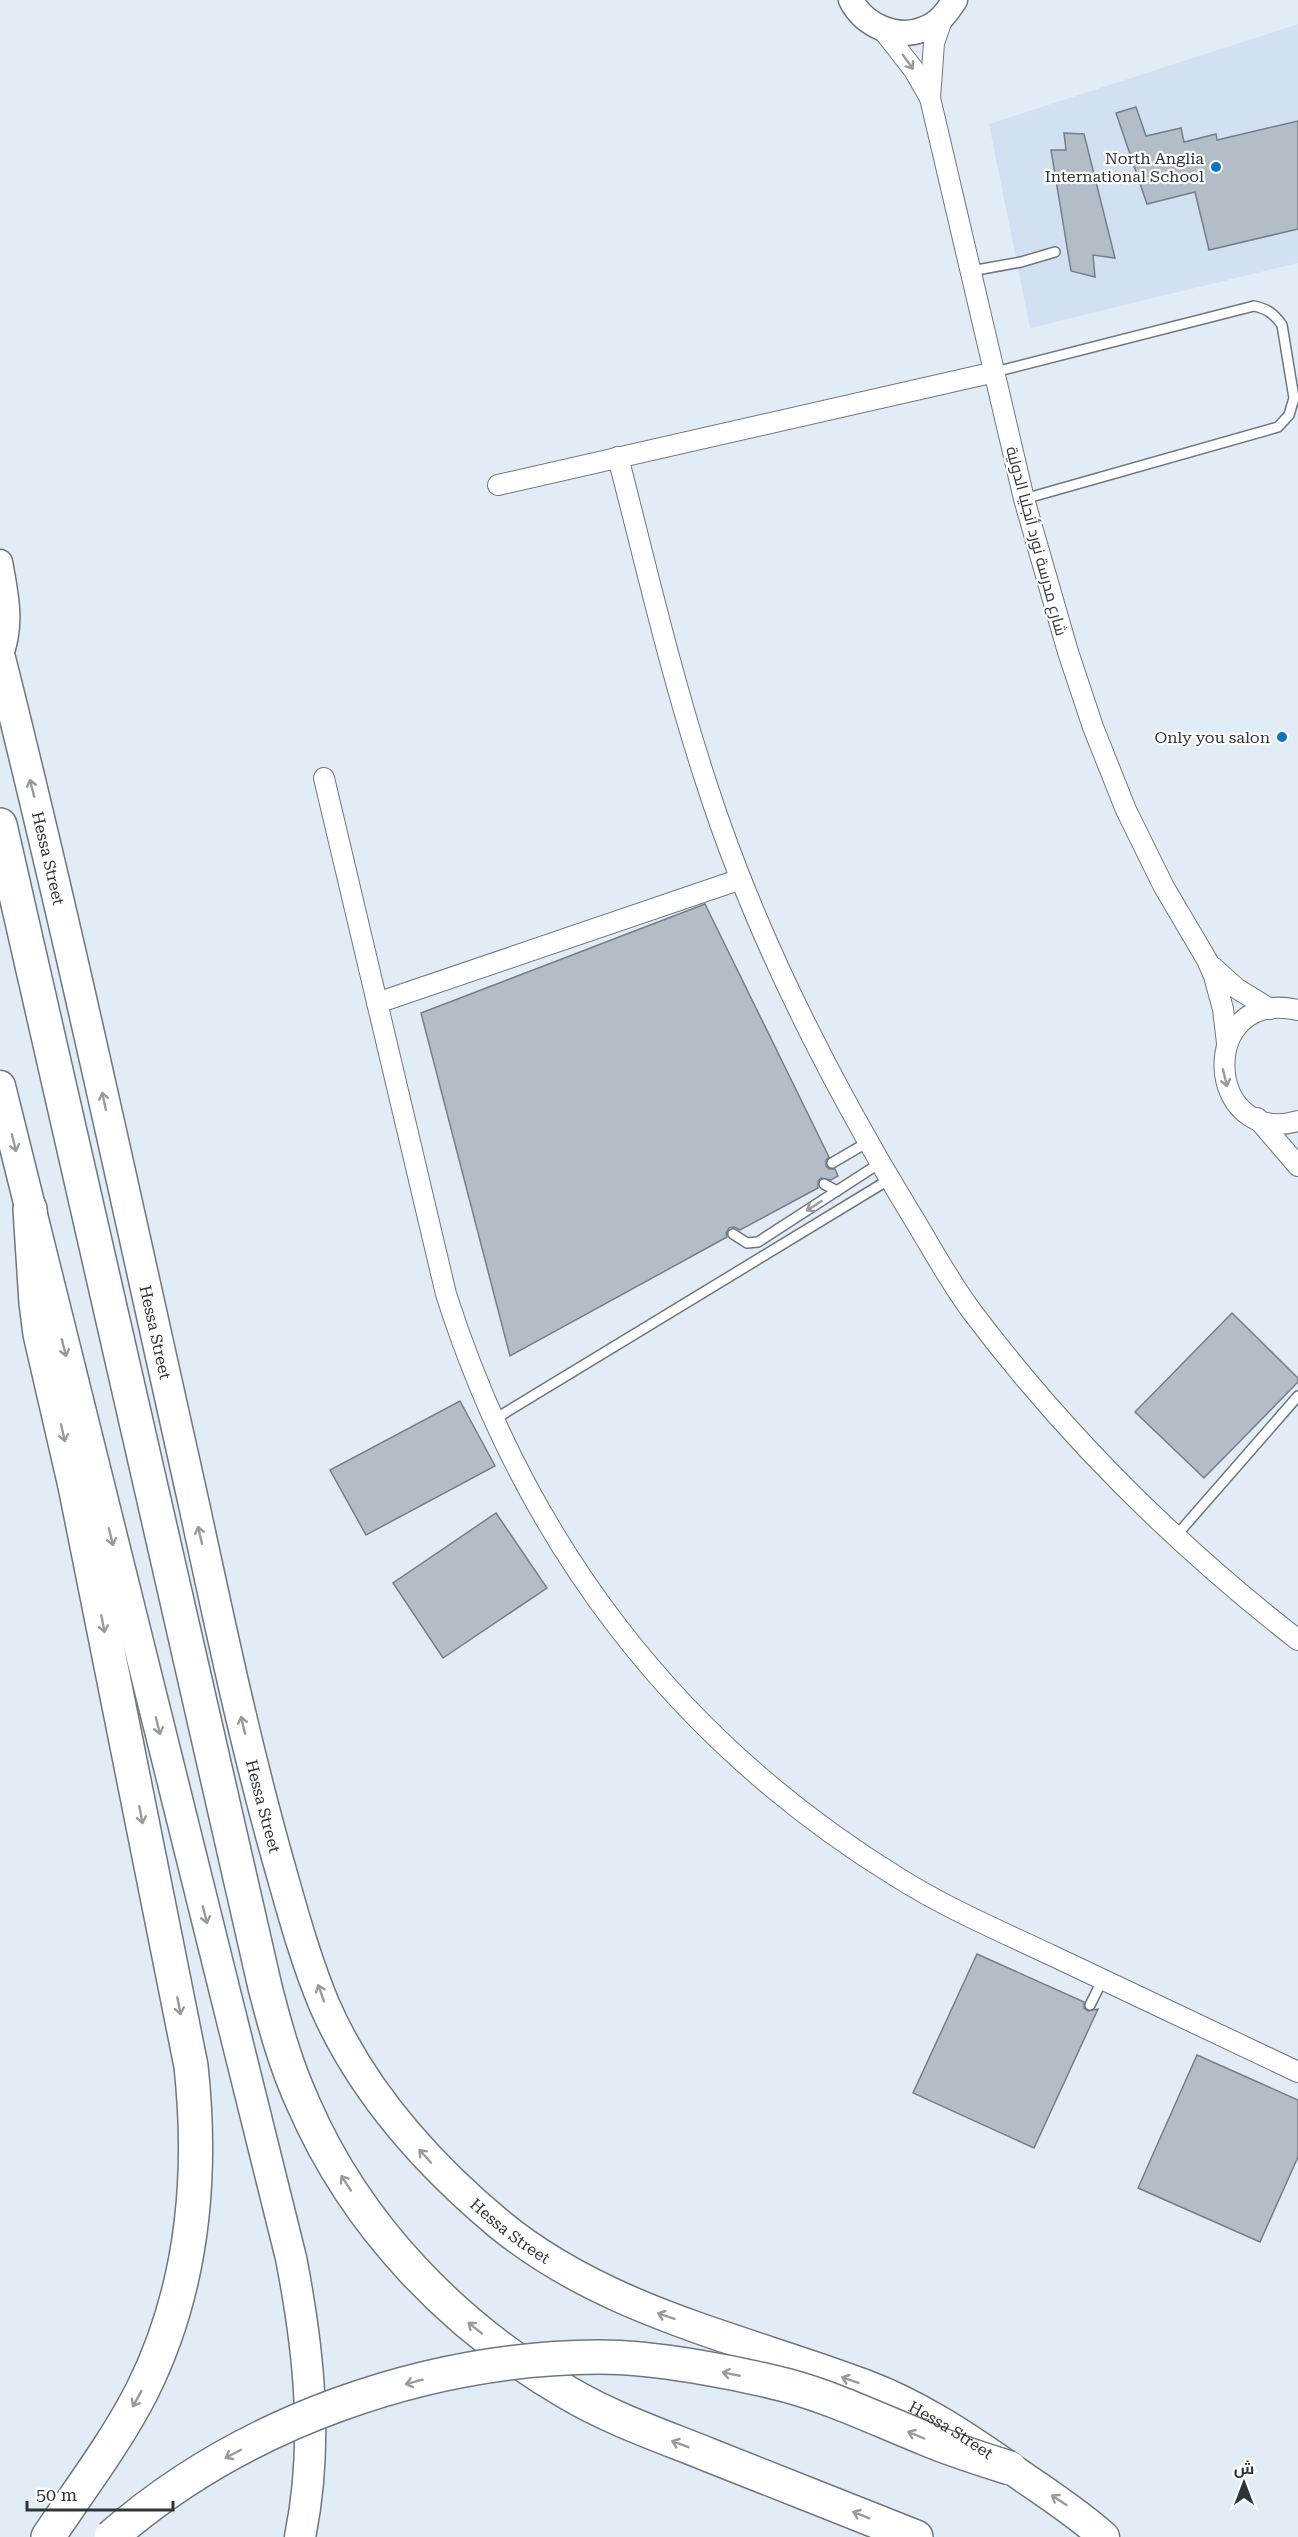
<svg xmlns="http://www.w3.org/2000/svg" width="1298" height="2537" viewBox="0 0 1298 2537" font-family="'Roboto Serif',Cairo,serif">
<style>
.built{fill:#d1e1f1}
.building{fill:#b2bdc7;stroke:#757f89;stroke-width:1.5}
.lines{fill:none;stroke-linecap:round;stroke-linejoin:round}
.service-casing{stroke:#6d7780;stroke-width:12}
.minor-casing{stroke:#6d7780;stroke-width:22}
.tertiary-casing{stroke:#6d7780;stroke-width:27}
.primary-casing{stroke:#6d7780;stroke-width:33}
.motorway-casing{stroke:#6d7780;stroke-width:36}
.service{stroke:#fff;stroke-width:9}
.minor{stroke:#fff;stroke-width:20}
.tertiary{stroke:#fff;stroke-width:24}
.primary{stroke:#fff;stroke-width:30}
.motorway{stroke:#fff;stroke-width:33}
.motorway-bridge-casing{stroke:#6d7780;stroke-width:36;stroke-linecap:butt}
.motorway-bridge{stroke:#fff;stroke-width:33}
.oneway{stroke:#989a9c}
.poi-dot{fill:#0a74bf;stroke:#fff;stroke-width:2}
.labels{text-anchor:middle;stroke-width:4.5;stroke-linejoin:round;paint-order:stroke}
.poi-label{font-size:16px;fill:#303438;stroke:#fff;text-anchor:end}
.street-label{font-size:16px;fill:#303438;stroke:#fff}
</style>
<rect width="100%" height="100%" fill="#e1ecf7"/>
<!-- built -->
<path class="built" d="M1298,24V263L1030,328L989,124Z"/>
<!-- building -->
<g class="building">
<path d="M1136,107L1146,136L1181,128L1184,142L1216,134L1217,140L1298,121V229L1209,250L1195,192L1147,204L1116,113Z"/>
<path d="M1064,133L1084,134L1115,258L1093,255L1095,277L1071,271L1051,150H1066Z"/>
<path d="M705,904L829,1157L826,1160V1166L829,1169H835L838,1176L831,1180L821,1178L818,1181V1188L740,1230L734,1227L729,1228L726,1233L727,1237L510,1356L421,1013Z"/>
<path d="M1232,1313L1298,1378V1382L1204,1478L1135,1412Z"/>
<path d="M460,1401L495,1466L366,1535L330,1470Z"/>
<path d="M496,1513L547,1588L443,1658L393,1583Z"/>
<path d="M977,1954L1084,2002V2008L1088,2011L1098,2009L1034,2148L913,2093Z"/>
<path d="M1197,2055L1298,2100V2157L1260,2242L1138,2188Z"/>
</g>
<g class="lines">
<!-- service casing -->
<g class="service-casing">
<g id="service">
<path d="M971,271L1021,262L1055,252"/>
<path d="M995,372L1254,306C1268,309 1274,314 1282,325L1294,398L1289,415L1278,427L1024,499"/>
<path d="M832,1163L868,1142"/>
<path d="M824,1184L837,1191"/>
<path d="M733,1234L747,1243L758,1242L880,1163"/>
<path d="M495,1419L890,1179"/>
<path d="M1175,1537L1298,1396"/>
<path d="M1090,2005L1103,1979"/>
</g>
</g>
<!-- minor casing -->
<g class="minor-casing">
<g id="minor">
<path d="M943,17L934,43L930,98L1024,499L1068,652L1093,727L1126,810L1164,887L1207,960L1214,976L1223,1009L1227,1043"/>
<path d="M882,29L914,70L930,98"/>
<path d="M618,457C646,566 671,675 706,782C754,932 825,1072 906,1206C928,1241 948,1280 973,1313C1066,1436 1176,1545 1298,1640"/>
<path d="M498,485L995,372"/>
<path d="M324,778L446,1294C525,1542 675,1740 897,1877C946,1908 1000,1931 1053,1956C1135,1995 1216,2033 1298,2072"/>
<path d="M1213,967L1236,988L1270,1009"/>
<path d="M377,1003L741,879"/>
<path d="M1298,1010C1196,987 1204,1148 1298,1121"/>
<path d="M1257,1118L1298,1166"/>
</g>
</g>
<!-- tertiary casing -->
<g class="tertiary-casing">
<g id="tertiary">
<path d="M851,0C864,26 897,40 924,29C939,24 947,12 955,0"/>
<path d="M0,562C6,595 13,625 0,657"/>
</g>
</g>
<!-- primary casing -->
<g class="primary-casing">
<g id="primary">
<path id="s1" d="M0,658C70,937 130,1219 193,1500C219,1620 244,1739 277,1857C291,1906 304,1956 324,2004C362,2092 426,2163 499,2224C605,2311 740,2338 865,2385C918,2405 963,2435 1009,2467C1041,2490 1074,2510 1104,2537"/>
<path d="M0,1086L291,2258C309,2350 319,2444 300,2537"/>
</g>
</g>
<!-- motorway casing -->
<g class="motorway-casing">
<g id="motorway">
<path d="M0,825L265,1987C275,2026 286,2066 303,2103C356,2226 453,2326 568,2393C612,2419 662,2436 709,2455C778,2482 847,2510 916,2537"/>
<path d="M30,1209L36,1303L40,1334L75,1486L191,2066C203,2177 193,2289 142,2391C116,2442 80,2489 48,2537"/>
</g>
</g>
<!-- service -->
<use href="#service" class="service"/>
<!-- minor -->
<use href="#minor" class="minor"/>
<!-- tertiary -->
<use href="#tertiary" class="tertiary"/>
<!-- primary -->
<use href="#primary" class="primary"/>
<!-- motorway -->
<use href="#motorway" class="motorway"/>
<!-- motorway-bridge casing -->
<g class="motorway-bridge-casing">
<path id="motorway-bridge" d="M111,2537C242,2422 426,2358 599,2357C655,2357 735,2372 789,2386C836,2399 879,2420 924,2438C952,2450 981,2459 1010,2468"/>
</g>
<!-- motorway-bridge -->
<use href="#motorway-bridge" class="motorway-bridge"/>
</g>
<!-- one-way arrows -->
<defs><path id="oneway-shaft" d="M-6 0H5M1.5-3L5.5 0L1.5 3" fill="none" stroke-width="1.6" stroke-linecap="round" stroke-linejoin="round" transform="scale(1.5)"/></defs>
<g class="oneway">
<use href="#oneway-shaft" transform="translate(908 62) rotate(54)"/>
<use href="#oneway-shaft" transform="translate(32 788) rotate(-104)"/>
<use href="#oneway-shaft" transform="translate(1225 1078) rotate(76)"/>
<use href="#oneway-shaft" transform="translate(104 1101) rotate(-102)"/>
<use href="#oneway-shaft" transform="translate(14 1143) rotate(76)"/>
<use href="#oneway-shaft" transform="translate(814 1206) rotate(147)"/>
<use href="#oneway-shaft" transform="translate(64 1348) rotate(76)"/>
<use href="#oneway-shaft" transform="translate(63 1433) rotate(77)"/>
<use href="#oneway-shaft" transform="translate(200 1535) rotate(-103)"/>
<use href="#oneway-shaft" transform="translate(111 1537) rotate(76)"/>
<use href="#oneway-shaft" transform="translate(103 1624) rotate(79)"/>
<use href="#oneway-shaft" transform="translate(243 1725) rotate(-103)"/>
<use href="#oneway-shaft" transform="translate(158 1726) rotate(76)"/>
<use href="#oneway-shaft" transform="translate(141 1815) rotate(79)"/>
<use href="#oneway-shaft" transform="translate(205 1915) rotate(76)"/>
<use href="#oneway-shaft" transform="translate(321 1993) rotate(-110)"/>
<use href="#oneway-shaft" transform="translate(179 2006) rotate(79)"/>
<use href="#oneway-shaft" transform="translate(425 2156) rotate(-132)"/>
<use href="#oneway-shaft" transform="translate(346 2183) rotate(-123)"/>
<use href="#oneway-shaft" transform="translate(666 2316) rotate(-161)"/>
<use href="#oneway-shaft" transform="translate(475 2328) rotate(-141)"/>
<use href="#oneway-shaft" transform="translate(731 2374) rotate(-169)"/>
<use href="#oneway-shaft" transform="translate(850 2380) rotate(-161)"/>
<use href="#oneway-shaft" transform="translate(414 2382) rotate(165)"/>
<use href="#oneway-shaft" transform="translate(137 2399) rotate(119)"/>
<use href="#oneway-shaft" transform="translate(916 2435) rotate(-157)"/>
<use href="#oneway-shaft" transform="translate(680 2444) rotate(-159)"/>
<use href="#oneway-shaft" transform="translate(233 2454) rotate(152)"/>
<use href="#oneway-shaft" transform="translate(1059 2500) rotate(-147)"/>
<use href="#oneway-shaft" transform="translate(861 2515) rotate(-158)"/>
</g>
<!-- markers -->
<g class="poi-dot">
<circle cx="1216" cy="167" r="6"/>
<circle cx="1282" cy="737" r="6"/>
</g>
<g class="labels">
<!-- poi labels -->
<g class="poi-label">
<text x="1204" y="164">North Anglia<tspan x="1204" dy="18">International School</tspan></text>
<text x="1270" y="743">Only you salon</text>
</g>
<!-- street labels -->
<g class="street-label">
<text transform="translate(1037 541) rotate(75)" y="6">شارع مدرسة نورد أنجليا الدولية</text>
<text dy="6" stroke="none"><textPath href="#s1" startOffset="206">Hessa Street</textPath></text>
<text dy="6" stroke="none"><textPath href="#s1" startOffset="692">Hessa Street</textPath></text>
<text dy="6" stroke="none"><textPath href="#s1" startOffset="1178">Hessa Street</textPath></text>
<text dy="6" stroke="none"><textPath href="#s1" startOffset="1682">Hessa Street</textPath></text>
<text dy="6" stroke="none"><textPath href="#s1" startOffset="2168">Hessa Street</textPath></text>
</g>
</g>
<!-- north arrow -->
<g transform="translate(1244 2483)" stroke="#ffffff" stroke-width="4.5" paint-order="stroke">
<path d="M0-4.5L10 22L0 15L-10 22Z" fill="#303438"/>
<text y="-9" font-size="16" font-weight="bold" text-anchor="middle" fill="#303438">ش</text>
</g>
<!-- scale -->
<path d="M27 2501v9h146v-9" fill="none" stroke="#303438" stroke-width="3"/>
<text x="36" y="2501" font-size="18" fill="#303438" stroke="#ffffff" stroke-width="4.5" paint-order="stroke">50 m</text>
</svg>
